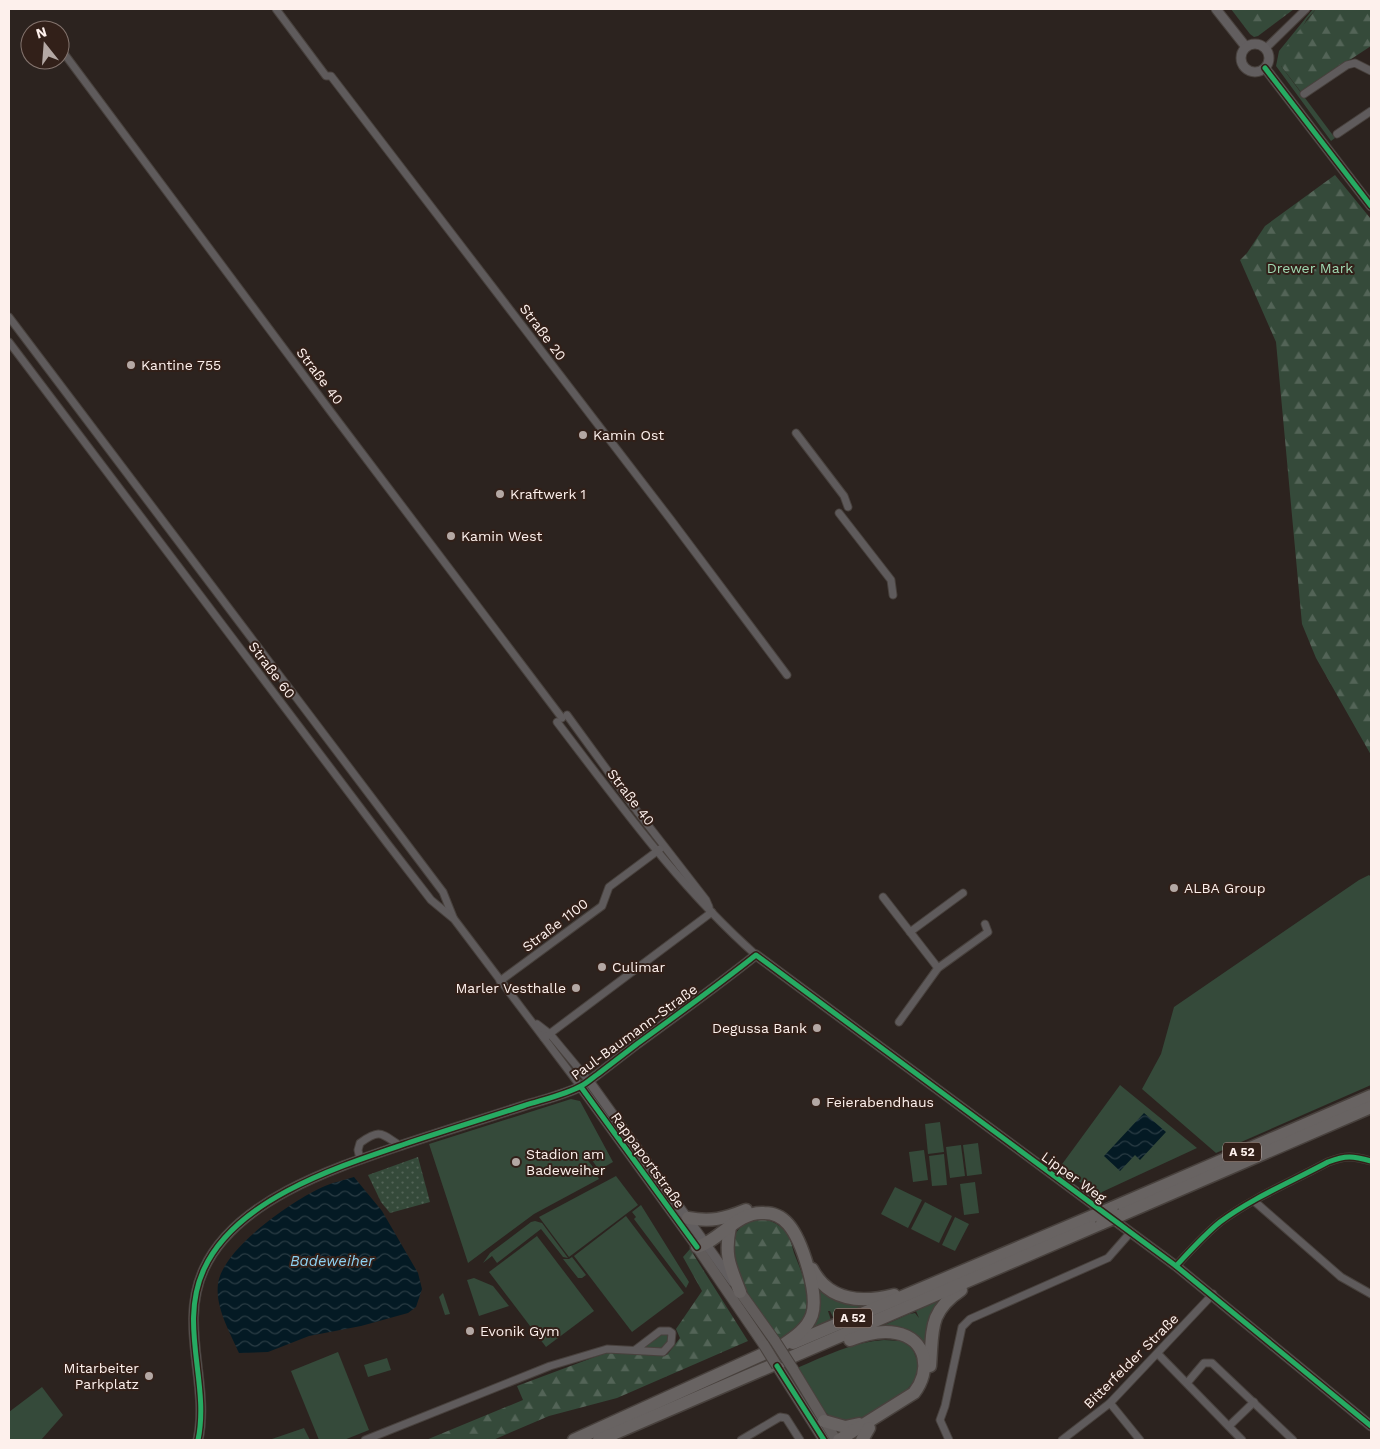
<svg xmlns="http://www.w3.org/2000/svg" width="1380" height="1449" viewBox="0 0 1380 1449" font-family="'Work Sans',sans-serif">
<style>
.green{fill:#354a3a}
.forest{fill:url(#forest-firs)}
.park{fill:url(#park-dots)}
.water{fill:url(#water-waves)}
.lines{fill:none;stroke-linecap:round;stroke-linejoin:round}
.street-casing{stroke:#48413d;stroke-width:9}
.secondary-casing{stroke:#48413d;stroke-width:11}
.primary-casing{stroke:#48413d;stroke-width:12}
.highway-casing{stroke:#48413d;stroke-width:15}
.street{stroke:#5f5b5c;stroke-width:7}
.secondary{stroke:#625e5f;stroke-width:9}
.primary{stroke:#615c5b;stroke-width:10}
.highway{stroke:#686362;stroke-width:12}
.primary-bridge-casing{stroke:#48413d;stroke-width:12;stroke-linecap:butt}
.highway-bridge-casing{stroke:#48413d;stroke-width:15;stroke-linecap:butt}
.primary-bridge{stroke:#615c5b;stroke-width:10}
.highway-bridge{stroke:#686362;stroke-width:12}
.cycleway-casing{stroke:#322019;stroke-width:8}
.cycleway{stroke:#26ab63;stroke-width:5}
.poi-dot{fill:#b4a8a4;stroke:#322019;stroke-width:2}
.labels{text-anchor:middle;stroke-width:4;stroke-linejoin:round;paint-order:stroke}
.shield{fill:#322019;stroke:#c0b2ad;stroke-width:1}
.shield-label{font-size:12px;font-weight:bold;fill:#fdf0ec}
.park-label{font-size:14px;fill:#9fd8b1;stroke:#322019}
.street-label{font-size:14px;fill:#fdf0ec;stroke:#322019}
.poi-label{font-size:14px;fill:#fdf0ec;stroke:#322019;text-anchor:start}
.water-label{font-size:15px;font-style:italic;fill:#8ed1f1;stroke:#322019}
</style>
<defs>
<pattern id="forest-firs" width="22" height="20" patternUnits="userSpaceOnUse" patternTransform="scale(1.25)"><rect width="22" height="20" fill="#354a3a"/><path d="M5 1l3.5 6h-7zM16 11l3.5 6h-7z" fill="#536457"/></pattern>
<pattern id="park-dots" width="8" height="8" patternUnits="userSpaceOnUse" patternTransform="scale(1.25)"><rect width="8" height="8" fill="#354a3a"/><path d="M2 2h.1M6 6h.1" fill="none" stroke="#536457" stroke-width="1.8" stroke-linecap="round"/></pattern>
<pattern id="water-waves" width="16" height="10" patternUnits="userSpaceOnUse" patternTransform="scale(1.25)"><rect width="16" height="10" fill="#041a24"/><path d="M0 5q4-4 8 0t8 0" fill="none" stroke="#2a3c44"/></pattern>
</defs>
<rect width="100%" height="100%" fill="#2c231f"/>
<!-- green -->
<g class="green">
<path d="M1313,9H1316L1307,19L1281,66L1335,138L1331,141L1276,66L1279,51Z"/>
<path d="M1369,875L1371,877V1085L1216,1153L1142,1089L1161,1054L1174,1007L1359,880Z"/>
<path d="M1120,1085L1197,1148L1102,1192L1101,1198L1060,1167Z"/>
<path d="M571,1099L580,1101L613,1162L599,1170L587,1153L586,1158L596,1171L595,1172L599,1179L534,1214L468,1263L429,1144Z"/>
<path d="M940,1122L944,1152L928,1154L925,1124Z"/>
<path d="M978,1143L982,1174L967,1176L963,1145Z"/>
<path d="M961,1145L965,1176L950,1178L946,1147Z"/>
<path d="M924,1150L928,1180L913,1182L909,1152Z"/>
<path d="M944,1154L947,1185L932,1186L929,1156Z"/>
<path d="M616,1176L638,1205L569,1257L539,1217Z"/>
<path d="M975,1182L979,1213L964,1215L960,1184Z"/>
<path d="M895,1187L922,1200L908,1228L881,1214Z"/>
<path d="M925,1202L952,1216L939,1243L911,1229Z"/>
<path d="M641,1205L689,1282L686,1288L634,1219L636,1217L632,1212Z"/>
<path d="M626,1216L684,1293L632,1332L574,1256Z"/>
<path d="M955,1217L969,1224L955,1251L942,1245Z"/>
<path d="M535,1221L542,1223L568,1258L563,1257L541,1229L497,1263L492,1256L483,1263L490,1253L531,1222Z"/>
<path d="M537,1236L594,1311L546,1347L489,1272Z"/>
<path d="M572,1257L586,1275L582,1278H578L563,1259H569Z"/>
<path d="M474,1278L493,1286L509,1306L479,1316L467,1280Z"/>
<path d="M819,1285L874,1303L834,1319L830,1311H828L831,1320L806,1332Z"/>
<path d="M443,1293L450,1314L445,1315L439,1297Z"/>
<path d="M943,1298L928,1363L920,1345L869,1332L909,1314L915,1313L919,1318L916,1311Z"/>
<path d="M660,1334H667L670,1337V1340L661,1350L641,1347Z"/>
<path d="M884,1340L901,1341L910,1346L914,1352L919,1366L917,1377L903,1395L859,1420L850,1422L834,1420L822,1409L797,1368C825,1356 853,1342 884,1340Z"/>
<path d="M338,1352L369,1430L344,1440H319L291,1371Z"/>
<path d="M387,1358L391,1370L368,1377L364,1365Z"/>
<path d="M42,1387L63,1415L41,1440H9V1412Z"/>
<path d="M304,1428L310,1440H269Z"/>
</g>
<!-- forest -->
<g class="forest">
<path d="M1231,9H1294L1258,36L1254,37L1250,34Z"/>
<path d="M1316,9H1371V46L1301,92L1281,66L1282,52Z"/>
<path d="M1335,175L1371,219V755L1316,658L1302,624L1276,342L1240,260L1247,253L1265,226Z"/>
<path d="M758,1218C770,1220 781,1224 788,1235C791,1240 792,1247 794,1253C801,1271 812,1294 806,1313C801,1326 790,1334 778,1340C760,1312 698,1235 758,1218Z"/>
<path d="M690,1249L748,1341L617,1398L549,1416L493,1440H426L523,1400L517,1386L608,1352L667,1355L680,1338L676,1329L702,1291L683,1257Z"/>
</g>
<!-- park -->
<path class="park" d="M418,1157L430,1202L390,1213L381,1202L368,1175Z"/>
<!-- water -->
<g class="water">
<path d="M1144,1113L1166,1132L1140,1160L1135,1155L1120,1171L1104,1156Z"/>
<path d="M354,1177L382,1211L418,1273L422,1289L416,1307L408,1313L361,1326L309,1336L268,1352L239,1353C230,1332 215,1307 218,1284C222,1249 294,1199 325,1186C334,1182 345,1180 354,1177Z"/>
</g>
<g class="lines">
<!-- street casing -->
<g class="street-casing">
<g id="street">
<path d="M276,9L326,76H331L671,520L787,675"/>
<path d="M60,48L331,412L562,718"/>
<path d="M1266,48L1306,9"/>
<path d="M1304,94L1347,65L1355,63L1371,71"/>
<path d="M1337,134L1371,111"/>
<path d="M9,317L443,892L453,917"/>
<path d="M9,342L387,843L431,900L454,919L581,1087"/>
<path d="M796,433L844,496L848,507"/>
<path d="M839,513L891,580L893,595"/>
<path d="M567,715L637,811L706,900L709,907"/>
<path d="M557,722C619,803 679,887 756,955"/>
<path d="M883,897L938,968"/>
<path d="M910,932L963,893"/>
<path d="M500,981L602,906L609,887L660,849"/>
<path d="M899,1022L938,968L988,932L985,924"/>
<path d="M537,1024L550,1034L589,1081"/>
<path d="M544,1038L712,912"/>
<path d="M360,1159L358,1150L360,1143C381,1128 381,1134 401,1146"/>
<path d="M1254,1201L1341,1277L1371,1294"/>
<path d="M1176,1266C1190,1251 1204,1235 1220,1222C1252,1198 1293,1181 1328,1162C1346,1155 1353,1156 1371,1161"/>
<path d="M1158,1354L1242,1440"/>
<path d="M1187,1383L1204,1363H1212L1293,1440"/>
<path d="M1110,1403L1140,1440"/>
<path d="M1229,1426L1254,1402"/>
<path d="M365,1440L550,1366L607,1349L663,1352L671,1343L672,1333L669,1331H660L635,1350"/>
<path d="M741,1440L780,1417L786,1418L800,1440"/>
<path d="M949,1440L940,1420L945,1406L962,1327L970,1319L1108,1258L1130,1233"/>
<path d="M1062,1440L1110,1403L1213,1294"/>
</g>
</g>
<!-- secondary casing -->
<g class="secondary-casing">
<g id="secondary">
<path d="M1216,9L1246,47"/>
<circle cx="1255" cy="58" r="14"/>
<path d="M1265,68L1371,206"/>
<path d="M589,1081L733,1282"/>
<path d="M581,1087L697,1247"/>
<path d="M198,1440C210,1383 178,1325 204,1269C236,1199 337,1167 405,1144C444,1131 483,1119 523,1106C541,1100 565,1095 581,1086C587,1083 592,1078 598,1074C611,1064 624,1054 637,1044C677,1015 717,986 756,955L1176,1266L1371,1426"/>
</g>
</g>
<!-- primary casing -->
<g class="primary-casing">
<g id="primary">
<path d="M697,1247L764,1345"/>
<path d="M740,1292L775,1341"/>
<path d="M777,1366L824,1440"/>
<path d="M793,1369L836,1440"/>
</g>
</g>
<!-- highway casing -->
<g class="highway-casing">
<g id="highway">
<path d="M1112,1208L1371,1096"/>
<path d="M1121,1215L1371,1107"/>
<path d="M688,1218C711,1222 724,1219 746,1210"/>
<path d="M730,1227C724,1256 730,1266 740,1292"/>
<path d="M812,1269C829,1302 862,1303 894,1295"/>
<path d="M793,1343L1093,1216"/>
<path d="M930,1366C933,1331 928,1312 961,1290"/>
<path d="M824,1421L845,1427L859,1424"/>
<path d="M574,1440L783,1345C795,1337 807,1329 812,1315C819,1294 802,1240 788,1224C782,1217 773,1213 764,1213C737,1211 721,1240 697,1247"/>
<path d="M599,1440L1102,1223"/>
<path d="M839,1440L914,1393C931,1371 928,1339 896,1333C880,1330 865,1334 850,1340"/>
<path d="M862,1440L869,1428"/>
</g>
</g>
<!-- street -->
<use href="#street" class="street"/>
<!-- secondary -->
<use href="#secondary" class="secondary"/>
<!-- primary -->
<use href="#primary" class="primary"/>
<!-- highway -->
<use href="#highway" class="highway"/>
<!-- primary-bridge casing -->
<g class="primary-bridge-casing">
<g id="primary-bridge">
<path d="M775,1341L793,1369"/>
<path d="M764,1345L777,1366"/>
</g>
</g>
<!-- highway-bridge casing -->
<g class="highway-bridge-casing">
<g id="highway-bridge">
<path d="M1093,1216L1112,1208"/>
<path d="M1102,1223L1121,1215"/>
</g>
</g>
<!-- primary-bridge -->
<use href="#primary-bridge" class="primary-bridge"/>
<!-- highway-bridge -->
<use href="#highway-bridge" class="highway-bridge"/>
<!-- cycleway casing -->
<g class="cycleway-casing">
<g id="cycleway">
<path d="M1265,68L1371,206"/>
<path d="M581,1087L697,1247"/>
<path d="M1176,1266C1190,1251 1204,1235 1220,1222C1252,1198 1293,1181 1328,1162C1346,1155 1353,1156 1371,1161"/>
<path d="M777,1366L824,1440"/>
<path d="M198,1440C210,1383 178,1325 204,1269C236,1199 337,1167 405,1144C444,1131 483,1119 523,1106C541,1100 565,1095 581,1086C587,1083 592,1078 598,1074C611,1064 624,1054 637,1044C677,1015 717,986 756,955L1176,1266L1371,1426"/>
</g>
</g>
<!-- cycleway -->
<use href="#cycleway" class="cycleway"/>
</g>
<!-- markers -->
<g class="poi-dot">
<circle cx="131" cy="365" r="5"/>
<circle cx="583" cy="435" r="5"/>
<circle cx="500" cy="494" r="5"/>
<circle cx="451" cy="536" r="5"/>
<circle cx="1174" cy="888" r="5"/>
<circle cx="602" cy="967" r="5"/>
<circle cx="576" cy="988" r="5"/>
<circle cx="817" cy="1028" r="5"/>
<circle cx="816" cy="1102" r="5"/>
<circle cx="516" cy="1162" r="5"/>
<circle cx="470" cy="1331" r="5"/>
<circle cx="149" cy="1376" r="5"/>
</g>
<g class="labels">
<!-- shield labels -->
<g class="shield">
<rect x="1223" y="1142.5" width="38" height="19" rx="4"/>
<rect x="834" y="1308.5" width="38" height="19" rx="4"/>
</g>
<g class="shield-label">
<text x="1242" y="1156">A 52</text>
<text x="853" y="1322">A 52</text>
</g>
<!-- park labels -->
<g class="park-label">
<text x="1310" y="273">Drewer Mark</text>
</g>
<!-- street labels -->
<g class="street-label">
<text transform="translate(543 332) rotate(53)" y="5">Straße 20</text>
<text transform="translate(320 376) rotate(53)" y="5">Straße 40</text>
<text transform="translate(272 670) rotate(53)" y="5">Straße 60</text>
<text transform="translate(631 797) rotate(52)" y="5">Straße 40</text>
<text transform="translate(555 925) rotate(-37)" y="5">Straße 1100</text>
<text transform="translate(634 1032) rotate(-36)" y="5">Paul-Baumann-Straße</text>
<text transform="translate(648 1160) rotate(54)" y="5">Rappaportstraße</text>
<text transform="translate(1074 1177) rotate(36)" y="5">Lipper Weg</text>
<text transform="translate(1131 1361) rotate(-45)" y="5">Bitterfelder Straße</text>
</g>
<!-- poi labels -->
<g class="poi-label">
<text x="141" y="370">Kantine 755</text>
<text x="593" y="440">Kamin Ost</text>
<text x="510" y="499">Kraftwerk 1</text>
<text x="461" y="541">Kamin West</text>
<text x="1184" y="893">ALBA Group</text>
<text x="612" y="972">Culimar</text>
<text x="566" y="993" text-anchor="end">Marler Vesthalle</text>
<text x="807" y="1033" text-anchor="end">Degussa Bank</text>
<text x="826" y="1107">Feierabendhaus</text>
<text x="526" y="1159">Stadion am<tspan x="526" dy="16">Badeweiher</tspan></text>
<text x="480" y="1336">Evonik Gym</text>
<text x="139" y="1373" text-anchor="end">Mitarbeiter<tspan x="139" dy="16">Parkplatz</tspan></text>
</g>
<!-- water labels -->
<g class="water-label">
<text x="332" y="1266">Badeweiher</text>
</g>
</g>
<!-- border -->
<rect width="1380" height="1449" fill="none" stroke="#fdf0ec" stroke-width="20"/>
<!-- north arrow -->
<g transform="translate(45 45) rotate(343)"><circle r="24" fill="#322019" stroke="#83736d"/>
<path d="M0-4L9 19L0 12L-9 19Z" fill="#b4a8a4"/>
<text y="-8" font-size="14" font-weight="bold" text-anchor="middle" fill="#fdf0ec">N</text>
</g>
</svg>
